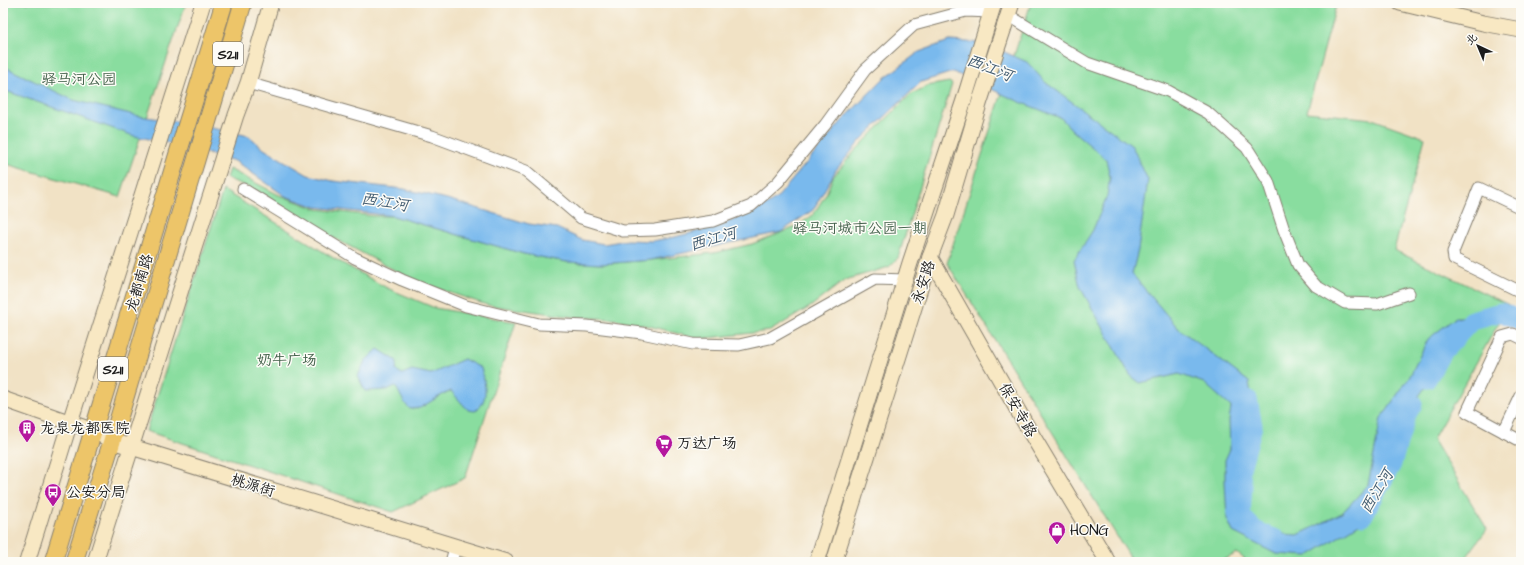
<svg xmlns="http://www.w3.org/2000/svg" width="1524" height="565" viewBox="0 0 1524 565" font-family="'Architects Daughter','LXGW WenKai TC',sans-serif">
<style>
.green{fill:#89dd9f;stroke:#527c5e}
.water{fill:#79b9ed;stroke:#4a6a84}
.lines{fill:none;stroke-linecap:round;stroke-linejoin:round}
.river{stroke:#79b9ed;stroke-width:19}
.street-casing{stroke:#867f70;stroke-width:13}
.secondary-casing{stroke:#867f70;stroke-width:17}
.primary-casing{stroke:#867f70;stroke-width:19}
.street{stroke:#fff;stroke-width:11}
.secondary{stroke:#f8e8c3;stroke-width:15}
.primary{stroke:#edc569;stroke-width:17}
.labels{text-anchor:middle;stroke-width:3;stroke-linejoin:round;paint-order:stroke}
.shield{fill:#fdfcf7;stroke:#605f5e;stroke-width:1}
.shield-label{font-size:14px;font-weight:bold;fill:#1c1c1c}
.park-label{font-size:15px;fill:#42604a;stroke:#fdfcf7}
.street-label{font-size:15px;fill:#1c1c1c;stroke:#fdfcf7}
.poi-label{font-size:15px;fill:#1c1c1c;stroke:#fdfcf7;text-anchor:start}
.water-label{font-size:16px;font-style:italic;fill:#415b70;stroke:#fdfcf7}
</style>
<rect width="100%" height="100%" fill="#fdfcf7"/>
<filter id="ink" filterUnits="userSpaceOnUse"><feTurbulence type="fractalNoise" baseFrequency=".025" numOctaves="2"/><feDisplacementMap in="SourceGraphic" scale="8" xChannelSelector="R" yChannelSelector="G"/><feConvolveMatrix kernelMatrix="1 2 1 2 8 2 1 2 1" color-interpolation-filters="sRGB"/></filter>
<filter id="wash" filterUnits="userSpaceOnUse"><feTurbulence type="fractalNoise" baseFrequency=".012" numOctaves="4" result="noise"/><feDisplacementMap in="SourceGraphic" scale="16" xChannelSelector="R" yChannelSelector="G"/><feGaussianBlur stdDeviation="0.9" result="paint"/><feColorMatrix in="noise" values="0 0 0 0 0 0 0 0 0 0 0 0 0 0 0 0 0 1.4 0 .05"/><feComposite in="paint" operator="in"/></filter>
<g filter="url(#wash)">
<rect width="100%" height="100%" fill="#f1e2c5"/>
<!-- green -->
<g class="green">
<path d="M3,3H186L120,197L3,163Z"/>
<path d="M1031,3H1327L1336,6L1307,112L1372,119L1425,138L1394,250L1509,305L1433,439L1487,529L1463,562H1248L1237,553L1220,562H1133L947,263Z"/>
<path d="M949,82L952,84L898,258L889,267L845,280L810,307L770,331L699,339L649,326L613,319L574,317L487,305L415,281L315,228L260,192L226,178L229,169L279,195L317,209L373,216H393L524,254L567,262L601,264L651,260L714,253L752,244L796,227L813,215L826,194L833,177L855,151L910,95L927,86Z"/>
<path d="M223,190L335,259L387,288L435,308L516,322L465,478L393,512L146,431Z"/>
</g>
<!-- water -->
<g class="water">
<path d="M949,41L984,43L1027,62L1045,82L1132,146L1148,180L1138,250L1132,274L1178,328L1249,382L1255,416L1241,459L1246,494L1247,526L1269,533L1298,535L1342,513L1368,485L1381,418L1409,378L1428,339L1455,318L1477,314L1441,347L1437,371L1411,407L1364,521L1308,556L1276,554L1233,532L1227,519L1225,481V460L1230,449L1229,421L1231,407L1204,383L1179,374L1140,383L1130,375L1080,287L1074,260L1093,230L1107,196L1110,177L1106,159L1073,131L1061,118L1020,102L953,72L921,82L861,140L836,170L813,210L781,232L651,260L601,264L567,262L524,254L393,216L316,207L285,196L235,161L184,146L134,136L3,90V66L73,100L139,116L189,123L249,136L264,149L308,175L333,181L404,189L447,199L529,224L557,228L582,240L604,244L627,240L652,241L675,237L719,226L760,209L776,199L841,122L883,79L919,52Z"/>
<path d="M378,349L397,361L396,370L402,374L412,370L431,374L464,359L481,368C485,384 490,400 475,411L468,410L451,391L440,396L420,408L410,409C402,402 401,394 395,386L387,390L365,391L358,376L365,361Z"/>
</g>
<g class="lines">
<!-- river -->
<g class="river">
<path d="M1427,379L1441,354L1472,320L1501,312L1521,321"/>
<path d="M1248,399L1253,426L1240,472L1243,486L1241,516L1255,530L1276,539"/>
<path d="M1363,516L1392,464L1406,416L1413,404"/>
</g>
</g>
</g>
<g filter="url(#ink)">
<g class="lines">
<!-- street casing -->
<g class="street-casing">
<g id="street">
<path d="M1008,15L1087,63L1168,91L1208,113L1247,148L1268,181L1284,230L1298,265L1316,286L1345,303L1377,304L1409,293"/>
<path d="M248,83L432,136L526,171L581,218L623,231L655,230L713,221L751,206L778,182L825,125L865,70L914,25L966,11L991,12"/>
<path d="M243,189L355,258L402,280L466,306L539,324L587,326L642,333L693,344L739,345L770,338L875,279L906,280"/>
<path d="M1521,208L1479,188L1453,252L1454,259L1521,292"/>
<path d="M1521,338L1513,334L1502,337L1467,412L1521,441"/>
<path d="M1504,432L1521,396"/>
<path d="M451,562L455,548"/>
</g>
</g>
<!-- secondary casing -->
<g class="secondary-casing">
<g id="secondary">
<path d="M1400,3L1483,23L1521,30"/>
<path d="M930,257L1029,430L1108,562"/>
<path d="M3,399L94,431L112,441L506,562"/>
<path d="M27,562L70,422L203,3"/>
<path d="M95,562L236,115L248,83L271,3"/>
<path d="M817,562L910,263L964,100L994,3"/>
<path d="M834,562L930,257L946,215L979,104L1012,3"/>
</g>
</g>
<!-- primary casing -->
<g class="primary-casing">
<g id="primary">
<path d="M53,562L224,3"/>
<path d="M74,562L112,441L243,3"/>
</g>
</g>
<!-- street -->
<use href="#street" class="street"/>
<!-- secondary -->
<use href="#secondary" class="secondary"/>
<!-- primary -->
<use href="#primary" class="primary"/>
</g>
</g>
<!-- icons -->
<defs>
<g id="building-pin" transform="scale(0.9)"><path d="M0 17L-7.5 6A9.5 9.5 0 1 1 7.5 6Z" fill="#b5179e" stroke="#fdfcf7"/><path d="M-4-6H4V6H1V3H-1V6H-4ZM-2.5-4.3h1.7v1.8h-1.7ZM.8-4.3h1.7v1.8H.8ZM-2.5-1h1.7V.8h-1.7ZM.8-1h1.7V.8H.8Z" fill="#fff"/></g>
<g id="supermarket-pin" transform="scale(0.9)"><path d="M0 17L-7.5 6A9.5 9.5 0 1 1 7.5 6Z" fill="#b5179e" stroke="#fdfcf7"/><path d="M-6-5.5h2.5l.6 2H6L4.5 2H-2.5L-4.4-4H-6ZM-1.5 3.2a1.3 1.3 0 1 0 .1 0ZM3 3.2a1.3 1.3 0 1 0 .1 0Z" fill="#fff"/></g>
<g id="bus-pin" transform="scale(0.9)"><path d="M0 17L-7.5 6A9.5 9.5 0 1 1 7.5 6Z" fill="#b5179e" stroke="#fdfcf7"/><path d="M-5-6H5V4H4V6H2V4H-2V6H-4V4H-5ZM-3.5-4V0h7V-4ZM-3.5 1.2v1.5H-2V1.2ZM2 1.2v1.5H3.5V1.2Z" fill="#fff"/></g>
<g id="shop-pin" transform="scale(0.9)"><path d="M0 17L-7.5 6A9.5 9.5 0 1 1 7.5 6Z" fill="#b5179e" stroke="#fdfcf7"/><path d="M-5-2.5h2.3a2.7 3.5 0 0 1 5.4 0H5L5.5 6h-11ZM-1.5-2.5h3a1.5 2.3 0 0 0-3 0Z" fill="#fff"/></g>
</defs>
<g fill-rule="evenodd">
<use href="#building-pin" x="27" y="428"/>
<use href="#supermarket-pin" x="664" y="443"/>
<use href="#bus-pin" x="53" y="492"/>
<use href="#shop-pin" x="1057" y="530"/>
</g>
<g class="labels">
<!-- shield labels -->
<g class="shield">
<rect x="213" y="42" width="30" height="24" rx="3"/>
<rect x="98" y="357" width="30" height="24" rx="3"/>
</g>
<g class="shield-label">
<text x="228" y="59">S211</text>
<text x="113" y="374">S211</text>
</g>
<!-- park labels -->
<g class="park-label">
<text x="79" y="84">驿马河公园</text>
<text x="860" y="233">驿马河城市公园一期</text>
<text x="287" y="365">奶牛广场</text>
</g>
<!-- street labels -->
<g class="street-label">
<text transform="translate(923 282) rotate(-72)" y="5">永安路</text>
<text transform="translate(139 283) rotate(-73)" y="5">龙都南路</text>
<text transform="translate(1018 410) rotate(60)" y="5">保安寺路</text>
<text transform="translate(253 485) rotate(17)" y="5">桃源街</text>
</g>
<!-- poi labels -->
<g class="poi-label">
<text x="40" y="433">龙泉龙都医院</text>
<text x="677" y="448">万达广场</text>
<text x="66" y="497">公安分局</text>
<text x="1070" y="535">HONG</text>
</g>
<!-- water labels -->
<g class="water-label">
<text transform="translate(990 67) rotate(21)" y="6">西江河</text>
<text transform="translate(385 201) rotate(9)" y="6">西江河</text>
<text transform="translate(713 238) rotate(-16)" y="6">西江河</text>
<text transform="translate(1376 491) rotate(-59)" y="6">西江河</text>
</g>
</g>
<!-- margin -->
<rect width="1524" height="565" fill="none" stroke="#fdfcf7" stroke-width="16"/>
<!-- north arrow -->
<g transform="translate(1478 46) rotate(316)" stroke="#fdfcf7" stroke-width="3" paint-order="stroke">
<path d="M0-3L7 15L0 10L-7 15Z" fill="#1c1c1c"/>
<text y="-6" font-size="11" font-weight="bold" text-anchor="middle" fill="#1c1c1c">北</text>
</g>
</svg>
